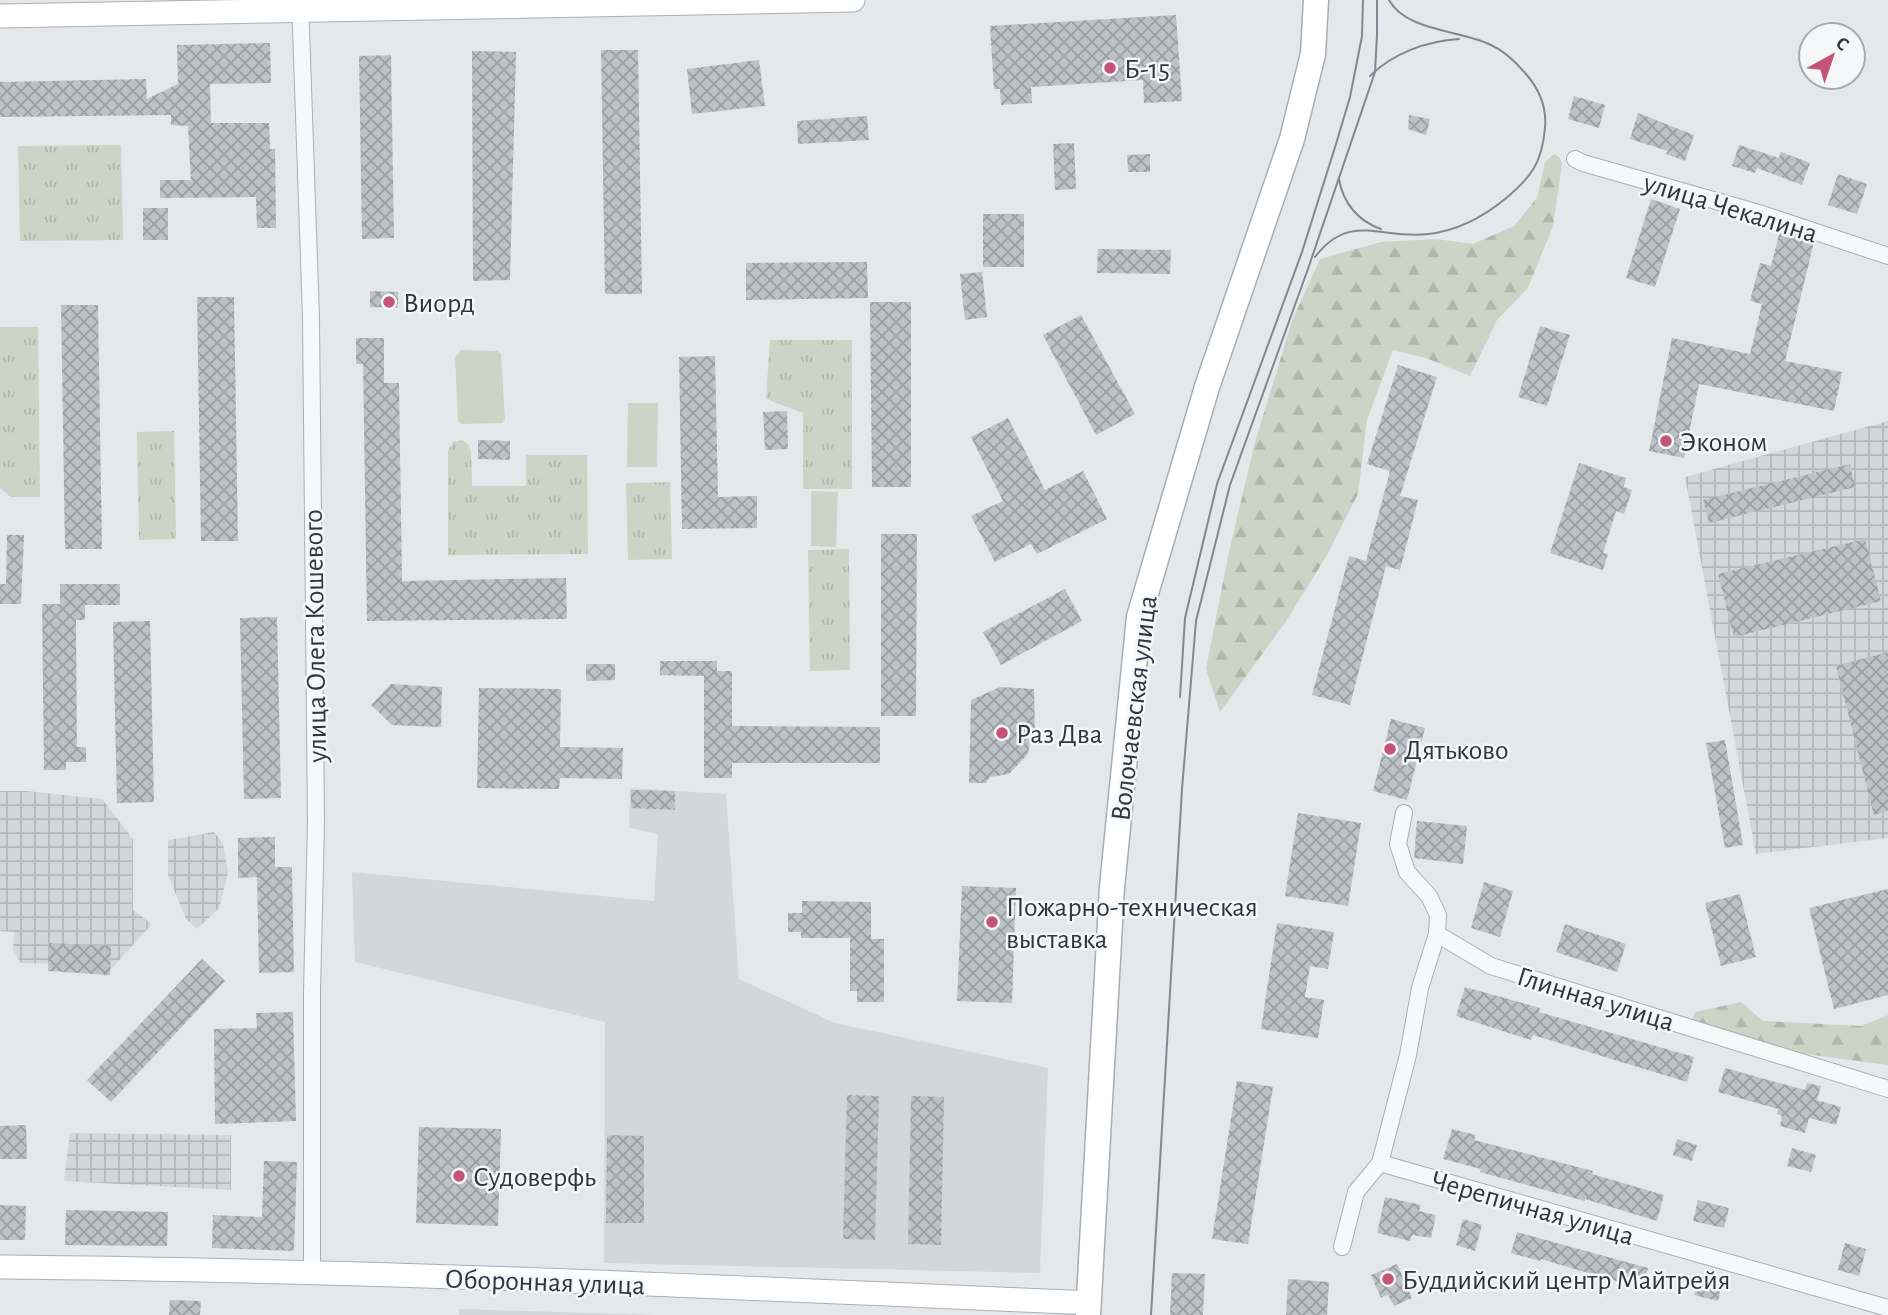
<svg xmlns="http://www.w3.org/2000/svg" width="1888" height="1315" viewBox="0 0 1888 1315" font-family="'Alegreya Sans',sans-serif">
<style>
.built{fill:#d2d7dc}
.industrial{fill:url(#industrial-grid)}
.grass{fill:#cbd4c6}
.forest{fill:url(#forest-firs)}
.park{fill:url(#park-tufts)}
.building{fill:url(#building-cross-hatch)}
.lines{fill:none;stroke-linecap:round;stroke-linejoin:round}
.street-casing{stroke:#a9afb5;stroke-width:18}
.secondary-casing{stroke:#a9afb5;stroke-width:25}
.primary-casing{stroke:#a4aeb6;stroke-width:27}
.street{stroke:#f6f8f9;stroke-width:16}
.secondary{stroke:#fff;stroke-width:23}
.primary{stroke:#fff;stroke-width:24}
.tram{stroke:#7f8993;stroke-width:2}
.poi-dot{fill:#c45475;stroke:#f4f6f8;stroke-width:2.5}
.labels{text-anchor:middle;stroke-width:5;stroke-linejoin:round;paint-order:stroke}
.poi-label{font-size:28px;fill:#2d3742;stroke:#f4f6f8;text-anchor:start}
.street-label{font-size:28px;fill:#2d3742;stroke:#f4f6f8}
</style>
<defs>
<pattern id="industrial-grid" width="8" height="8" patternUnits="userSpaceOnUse" patternTransform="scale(1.75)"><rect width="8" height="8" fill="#d2d7dc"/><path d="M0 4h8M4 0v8" fill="none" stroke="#b5b9be"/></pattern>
<pattern id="forest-firs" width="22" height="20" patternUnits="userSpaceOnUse" patternTransform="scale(1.75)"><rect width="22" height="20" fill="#cbd4c6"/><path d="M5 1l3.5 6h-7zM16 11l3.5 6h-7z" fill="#afb7ab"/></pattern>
<pattern id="park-tufts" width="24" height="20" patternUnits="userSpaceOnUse" patternTransform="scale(1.75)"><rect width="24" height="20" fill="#cbd4c6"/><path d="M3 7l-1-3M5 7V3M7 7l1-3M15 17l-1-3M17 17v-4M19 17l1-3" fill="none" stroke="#afb7ab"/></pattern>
<pattern id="building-cross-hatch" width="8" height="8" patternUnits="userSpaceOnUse" patternTransform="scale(1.75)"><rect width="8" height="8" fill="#bcc2c7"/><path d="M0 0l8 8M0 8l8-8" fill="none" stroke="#999ea3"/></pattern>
</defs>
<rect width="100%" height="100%" fill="#e4e8eb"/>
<!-- built -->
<g class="built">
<path d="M630,788L726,794L739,979L835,1023L1048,1068L1040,1273L604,1263L605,1022L355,962L352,872L654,901L658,834L629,828Z"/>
<path d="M459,1309L656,1315H459Z"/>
</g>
<!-- industrial -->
<g class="industrial">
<path d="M1888,421V838L1756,854L1685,477Z"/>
<path d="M0,791H26L102,799L133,839V910L152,924L105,976L92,965L21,963L13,950L14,932L0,931Z"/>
<path d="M214,832L223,844L228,873L219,908L197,929L186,919L168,875V840Z"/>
<path d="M70,1133L231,1135V1190L64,1181Z"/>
</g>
<!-- grass -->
<g class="grass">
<path d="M461,350L497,351L501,354L505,419L502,423L461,424L458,421L455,358Z"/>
<path d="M628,403H658L657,467H627Z"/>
<path d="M811,491L838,492L836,547L811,546Z"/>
</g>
<!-- forest -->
<g class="forest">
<path d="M1554,154L1560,158L1562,164L1553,226L1528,288L1497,320L1470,376L1426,358L1393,350L1367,420L1358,494L1327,555L1285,623L1220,712L1206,669L1228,556L1255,442L1292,321L1320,259L1381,242L1436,239L1473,244L1514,226L1537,198L1545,162Z"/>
<path d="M1741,1002L1763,1021L1861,1026L1888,1015V1065L1790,1052L1690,1024L1695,1012Z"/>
</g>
<!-- park -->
<g class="park">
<path d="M121,145L123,240L20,241L18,146Z"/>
<path d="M0,327H38L40,497H11L0,488Z"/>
<path d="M770,340H852V489H803V413L766,399Z"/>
<path d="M174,431L176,539L139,540L137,432Z"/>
<path d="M462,440L468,444L471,451L472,486H526V455H587L588,554L448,555V451L453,442Z"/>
<path d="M670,482L672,559L628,560L626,483Z"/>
<path d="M849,549L850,670L810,671L808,550Z"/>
</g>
<!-- building -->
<g class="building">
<path d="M1176,15L1182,101L1144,103L1143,80L1031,87L1032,103L1001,105L1000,89H994L990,26Z"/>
<path d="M270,43L271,83L210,84L211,123H269L270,149H275L276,228H257L256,197L160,198V180H191L188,126L171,125V115L0,117V82L146,79L147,99L178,84L177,45Z"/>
<path d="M601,50H638L642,294H605Z"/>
<path d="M472,51L516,52L510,280L473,281Z"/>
<path d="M391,55L394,238L362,239L359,56Z"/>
<path d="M759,60L765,106L692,114L687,69Z"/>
<path d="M1574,96L1605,105L1599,128L1568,119Z"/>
<path d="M1638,113L1694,135L1685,161L1666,154L1668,151L1630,139Z"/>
<path d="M1409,115L1430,119L1426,135L1408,129Z"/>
<path d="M867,116L869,140L798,144L797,121Z"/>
<path d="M1074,143L1076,189L1055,190L1053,144Z"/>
<path d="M1739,145L1779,158L1781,152L1810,163L1802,185L1757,168L1755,173L1732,166Z"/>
<path d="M1150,154V172H1128L1127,155Z"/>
<path d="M1838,174L1867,184L1857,214L1828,205Z"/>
<path d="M1651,199L1680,209L1655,287L1626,278Z"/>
<rect x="143" y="208" width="25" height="32"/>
<rect x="983" y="214" width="41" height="53"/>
<path d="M1780,231L1814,242L1785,361L1842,372L1834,411L1699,384L1684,458L1649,451L1672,338L1750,354L1762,304L1750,301L1760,263L1771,266Z"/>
<path d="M1098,249L1171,250L1170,274L1097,273Z"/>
<path d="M867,262L868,298L746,300V263Z"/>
<path d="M982,272L987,317L965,320L960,274Z"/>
<path d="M370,291L398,292V308L370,307Z"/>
<path d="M197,297H234L238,541H201Z"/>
<path d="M870,302H911V487H872Z"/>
<path d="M61,305H98L102,549H65Z"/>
<path d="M1081,315L1135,414L1096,435L1043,335Z"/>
<path d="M1540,326L1570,335L1547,406L1518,397Z"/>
<path d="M356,338H384V383H399L402,581L566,578L567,619L367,621L363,364H356Z"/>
<path d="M715,356L718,497L757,496V528L682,529L679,357Z"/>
<path d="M1398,365L1437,377L1400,496L1418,500L1400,570L1386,566L1350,705L1312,695L1349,556L1366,561L1390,471L1367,464Z"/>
<path d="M787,411L788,449L765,450L763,412Z"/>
<path d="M1008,418L1045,490L1083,471L1107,519L1037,554L1031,544L995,562L971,516L1003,501L971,437Z"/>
<path d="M478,440L510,441V460L478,459Z"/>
<path d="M1579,463L1626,478L1624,487L1632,490L1624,514L1616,511L1603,553L1608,554L1603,570L1550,553Z"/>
<path d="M1850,464L1855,487L1709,523L1703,500Z"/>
<path d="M881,534H917L916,716H881Z"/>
<path d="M7,535H24L21,604H0V584H6Z"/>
<path d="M1865,539L1881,601L1734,637L1718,574Z"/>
<path d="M60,584H120V605H85V620H76L77,747H86V762H66V770H44L42,604H60Z"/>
<path d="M1065,589L1082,621L1001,665L983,632Z"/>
<path d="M277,617L281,798L244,799L240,618Z"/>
<path d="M150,621L154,802L117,803L113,622Z"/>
<path d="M1888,652V811L1874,815L1836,666Z"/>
<path d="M660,661H717V671H732V726L880,727V763H732V778H704V676L660,675Z"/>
<path d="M586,664H615V680L586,681Z"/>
<path d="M391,684L442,687L441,727L392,725L371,705Z"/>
<path d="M1000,687L1034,689L1035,731L1031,736L1028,754L1009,774L990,777L986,783H969L971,700Z"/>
<path d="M479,688L561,689L560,747L623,748L622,779L560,778L559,789L477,788Z"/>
<path d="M1391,719L1425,728L1407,800L1373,791Z"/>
<path d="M1725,740L1743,845L1725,848L1706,743Z"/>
<path d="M631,790L675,791V810L631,808Z"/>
<path d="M1298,813L1361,823L1348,906L1285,896Z"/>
<path d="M1417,821L1467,826L1463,864L1414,858Z"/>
<path d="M275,837V867H292L294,972L259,973L257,877L238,878V838Z"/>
<path d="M1484,882L1513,891L1500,937L1471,928Z"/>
<path d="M962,886L1016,888L1012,1003L957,1001Z"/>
<path d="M1888,889V995L1834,1009L1809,908Z"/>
<path d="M1740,894L1756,957L1721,966L1705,903Z"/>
<path d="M802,901L871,902V939H884V1002H857V991H850V938H801V932H788V913H802Z"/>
<path d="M1277,923L1334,932L1328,969L1310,966L1305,997L1324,1000L1318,1038L1261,1029Z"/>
<path d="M1565,924L1626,944L1617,972L1556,952Z"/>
<path d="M49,943L111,946L110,975L48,971Z"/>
<path d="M202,959L225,981L111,1102L87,1080Z"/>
<path d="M1465,987L1540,1008L1539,1012L1694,1057L1687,1082L1533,1035L1531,1040L1456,1016Z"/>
<path d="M293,1012L296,1121L215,1124L214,1029L257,1028L256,1013Z"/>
<path d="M1725,1068L1805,1090L1807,1083L1821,1086L1817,1100L1841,1107L1836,1125L1809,1118L1805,1133L1780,1126L1782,1116L1777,1114L1778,1109L1718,1092Z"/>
<path d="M1237,1081L1273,1087L1248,1244L1212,1239Z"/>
<path d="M847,1095L879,1096L875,1240L843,1239Z"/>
<path d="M911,1096L944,1097L941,1245L908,1244Z"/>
<path d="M26,1125L27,1159H0V1126Z"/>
<path d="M419,1127L501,1129L498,1226L416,1223Z"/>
<path d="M1452,1129L1476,1135L1474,1140L1593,1171L1592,1174L1664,1195L1657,1221L1585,1199V1201L1480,1172L1481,1169L1443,1159Z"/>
<path d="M607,1135L644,1136V1223H606Z"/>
<path d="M1677,1139L1697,1145L1692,1161L1673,1155Z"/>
<path d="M1792,1148L1816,1155L1811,1172L1787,1166Z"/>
<path d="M264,1161L297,1162L294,1251L212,1248L213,1215L262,1217Z"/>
<path d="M1385,1197L1421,1205L1419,1211L1436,1215L1431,1238L1412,1235L1410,1241L1377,1233Z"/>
<path d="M1698,1200L1729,1208L1724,1228L1693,1221Z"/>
<path d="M0,1205L26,1206L25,1240H0Z"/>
<path d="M66,1210L168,1212L167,1246L65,1245Z"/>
<path d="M1463,1219L1482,1225L1475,1251L1456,1245Z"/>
<path d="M1517,1232L1648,1268L1642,1289L1541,1259L1540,1261L1511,1253Z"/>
<path d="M1845,1243L1866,1249L1859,1276L1838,1270Z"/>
<path d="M1397,1264L1412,1298L1394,1306L1388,1295L1381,1298L1371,1275Z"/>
<path d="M1172,1273L1205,1274L1203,1315H1170Z"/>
<path d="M1699,1275L1723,1282L1718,1301L1694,1295Z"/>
<path d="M1288,1279L1329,1282L1327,1315H1286Z"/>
<path d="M170,1300L201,1301L200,1315H169Z"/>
</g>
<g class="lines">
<!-- street casing -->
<g class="street-casing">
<g id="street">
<path d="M300,0L311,318L316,823L312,991V1271"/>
<path d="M1575,159L1583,163L1762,214L1888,256"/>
<path d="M1404,813L1398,844L1407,872L1429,896L1438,915L1437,934L1491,966L1888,1089"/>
<path d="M1380,1163L1888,1308"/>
<path d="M1342,1247L1356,1192L1380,1163L1408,1055L1420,988L1437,934"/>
</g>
</g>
<!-- secondary casing -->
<g class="secondary-casing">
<g id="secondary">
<path d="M0,16L853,0"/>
<path d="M0,1267C363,1270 726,1287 1089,1303"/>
</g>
</g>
<!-- primary casing -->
<g class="primary-casing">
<path id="primary" d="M1088,1315L1112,887L1139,617L1207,387L1292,139L1313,54L1316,0"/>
</g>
<!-- street -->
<use href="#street" class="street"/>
<!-- secondary -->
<use href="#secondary" class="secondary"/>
<!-- primary -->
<use href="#primary" class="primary"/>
<!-- tram -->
<g class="tram">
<path d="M1370,76C1393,53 1427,41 1459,39"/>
<path d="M1339,179C1343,203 1358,221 1381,229"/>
<path d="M1315,257C1350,211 1382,240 1428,234C1457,231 1483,217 1505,199C1532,177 1542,162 1545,128C1547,107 1539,89 1526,74C1516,62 1503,50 1489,44C1459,30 1406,31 1389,0"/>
<path d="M1180,697L1185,618L1217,484L1302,252L1336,144L1350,97L1362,36L1363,0"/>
<path d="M1151,1315L1182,789L1196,621L1230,485L1309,266L1375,72L1377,35V0"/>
</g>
</g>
<!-- markers -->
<g class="poi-dot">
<circle cx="1110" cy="68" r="7"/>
<circle cx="389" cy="302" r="7"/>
<circle cx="1666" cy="441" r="7"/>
<circle cx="1002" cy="733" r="7"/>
<circle cx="1390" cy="749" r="7"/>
<circle cx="992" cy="922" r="7"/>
<circle cx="459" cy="1176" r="7"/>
<circle cx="1388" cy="1279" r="7"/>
</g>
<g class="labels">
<!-- poi labels -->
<g class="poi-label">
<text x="1124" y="78">Б-15</text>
<text x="403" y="312">Виорд</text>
<text x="1680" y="451">Эконом</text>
<text x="1016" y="743">Раз Два</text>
<text x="1404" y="759">Дятьково</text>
<text x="1006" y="916">Пожарно-техническая<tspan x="1006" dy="32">выставка</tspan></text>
<text x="473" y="1186">Судоверфь</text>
<text x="1402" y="1289">Буддийский центр Майтрейя</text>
</g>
<!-- street labels -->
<g class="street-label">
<text transform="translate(1731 207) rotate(17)" y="10">улица Чекалина</text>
<text transform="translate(314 636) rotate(-91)" y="10">улица Олега Кошевого</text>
<text transform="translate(1133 708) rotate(-83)" y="10">Волочаевская улица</text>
<text transform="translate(1596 998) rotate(17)" y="10">Глинная улица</text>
<text transform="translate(1533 1207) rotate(16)" y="10">Черепичная улица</text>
<text transform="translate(545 1281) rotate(2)" y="10">Оборонная улица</text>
</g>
</g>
<!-- north arrow -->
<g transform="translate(1832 56) rotate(40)"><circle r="33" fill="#f4f6f8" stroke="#a4aaaf" stroke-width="2"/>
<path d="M0-5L12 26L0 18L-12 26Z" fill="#c45475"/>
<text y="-10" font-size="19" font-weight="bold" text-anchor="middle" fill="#2d3742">С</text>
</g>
</svg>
